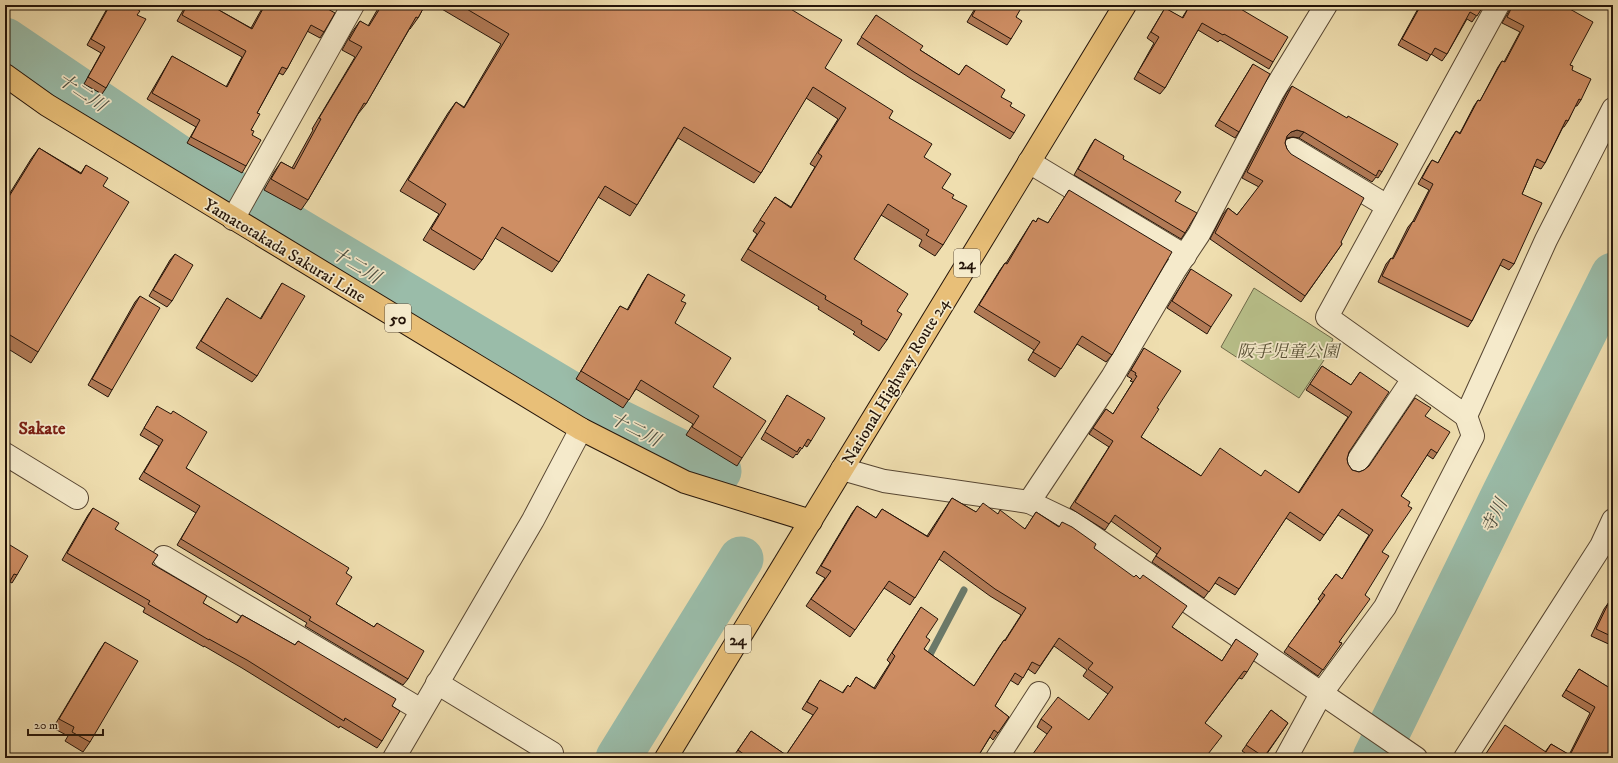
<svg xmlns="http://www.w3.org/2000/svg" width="1618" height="763" viewBox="0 0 1618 763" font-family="'IM FELL DW Pica','Noto Serif JP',serif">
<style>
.green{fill:#b9c18b;stroke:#6e6a4a}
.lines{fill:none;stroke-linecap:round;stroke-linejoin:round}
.stream{stroke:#6b7969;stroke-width:7}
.river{stroke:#9abca9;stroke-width:45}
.minor-casing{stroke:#574632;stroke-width:24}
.primary-casing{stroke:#241409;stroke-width:24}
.trunk-casing{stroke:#241409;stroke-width:24}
.minor{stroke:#f5eacb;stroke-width:22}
.primary{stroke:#e8bf78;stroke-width:22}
.trunk{stroke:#e8bf78;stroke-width:22}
.wall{fill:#b17a56;stroke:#241409}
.shaded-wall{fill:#906346;stroke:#241409}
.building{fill:#ce8e64;stroke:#241409}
.labels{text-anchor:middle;stroke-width:3.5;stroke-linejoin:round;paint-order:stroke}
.shield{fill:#f5eacb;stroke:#635443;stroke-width:1}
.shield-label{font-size:16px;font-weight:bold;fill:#241409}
.street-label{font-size:17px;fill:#241409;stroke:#f5eacb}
.park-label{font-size:17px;font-style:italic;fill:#585136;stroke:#f5eacb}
.water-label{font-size:18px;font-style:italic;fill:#4d4f41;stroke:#f5eacb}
.neighbourhood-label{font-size:18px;font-weight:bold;fill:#7a1f14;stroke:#f5eacb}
</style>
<rect width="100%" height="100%" fill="#efdeaf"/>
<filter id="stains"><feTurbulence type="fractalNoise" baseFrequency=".005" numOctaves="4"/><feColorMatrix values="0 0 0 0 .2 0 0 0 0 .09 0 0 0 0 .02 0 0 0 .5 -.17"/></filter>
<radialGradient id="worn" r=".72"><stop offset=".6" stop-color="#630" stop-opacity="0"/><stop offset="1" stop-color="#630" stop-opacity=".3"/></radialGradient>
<!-- green -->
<path class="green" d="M1254,288L1333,339L1324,360L1299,398L1221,347Z"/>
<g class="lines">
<!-- stream -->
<path class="stream" d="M926,662L964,590"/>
<!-- river -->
<g class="river">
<path d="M5,40L203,174L613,419L719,471"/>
<path d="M618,758L741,559"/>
<path d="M1375,758L1504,494L1613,275"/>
</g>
<!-- minor casing -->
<g class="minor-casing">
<g id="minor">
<path d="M1498,5L1327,317L1466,416L1546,240L1613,109"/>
<path d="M1293,149L1387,206"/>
<path d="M1029,162L1185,256"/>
<path d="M233,219L353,5"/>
<path d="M5,454L77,498"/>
<path d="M1355,465L1413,379"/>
<path d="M842,469L884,481L1029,502L1073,523L1416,758"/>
<path d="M1029,502L1112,377L1175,270L1199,234L1273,92L1326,5"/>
<path d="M164,557L421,710"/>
<path d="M437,683L552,753"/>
<path d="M394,758L533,520L581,429"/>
<path d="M997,758L1039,693"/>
<path d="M1286,758L1321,694L1385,607L1473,436L1466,416"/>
<path d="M1465,758L1601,546L1613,520"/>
</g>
</g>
<!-- primary casing -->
<g class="primary-casing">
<path id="primary" d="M5,75L47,105L581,429L685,482L811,521"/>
</g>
<!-- trunk casing -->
<g class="trunk-casing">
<path id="trunk" d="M666,758L1125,5"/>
</g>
<!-- minor -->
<use href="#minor" class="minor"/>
<!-- primary -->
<use href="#primary" class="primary"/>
<!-- trunk -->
<use href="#trunk" class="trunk"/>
</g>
<!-- wall -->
<g class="wall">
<path d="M109,5H130L137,15L106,88L102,94L84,84L101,53L87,45Z"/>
<path d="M186,5H210L251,28L264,5H330L328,9L324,32L320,38L307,31L287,69L283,75L279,73L257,113L251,130L252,135L246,166L242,173L187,143L196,127L147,99L168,63L172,56L226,87L242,57L177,21Z"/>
<path d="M380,5H425L418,18L410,29V28L366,104L358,114L308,200L301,210L264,190L274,172L281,162L292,168L313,130L312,129L355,57L342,50L352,32L360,21L368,26Z"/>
<path d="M435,5H784L825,68L889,118L924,157L942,188L952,198L943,245L935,256L919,246L922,240L881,215L854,259L897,311L887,340L879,351L853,334L855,332L818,309L819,307L741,260L757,234L753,231L775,197L791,207L815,167L810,164L838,119L806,98L761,173L754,183L678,138L637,205L630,216L598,197L559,262L552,272L495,238L482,260L474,270L423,240L439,214L400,191L448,113L456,102L464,107L501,44Z"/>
<path d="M977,5H1011L1016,17L1011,39L1007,45L967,22Z"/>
<path d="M1190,5H1237L1239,8L1273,62L1269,69L1220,40L1218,42L1198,30L1165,88L1160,94L1134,79L1154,43L1147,38L1165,8L1182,18Z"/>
<path d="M1420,5H1484L1472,22L1467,19L1447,54L1442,61L1431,54L1427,61L1398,45Z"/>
<path d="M1510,5H1569L1568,8L1570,65L1581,100L1577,106H1575L1568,121L1564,127H1563L1545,163L1541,169L1534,166L1522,194L1514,264L1509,270L1500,265L1472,321L1468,327L1378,282L1386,264L1391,258L1392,259L1408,227L1413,221L1429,190L1418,184L1428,166L1432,160L1438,163L1452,137L1456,131L1460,133L1474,106L1478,100L1480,101L1498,67L1502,61L1504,62L1520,32L1502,23L1509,11Z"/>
<path d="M876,15L920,50L959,75L966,65L1001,97L1014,133L1010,139L910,78L857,44Z"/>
<path d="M1253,64L1239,132L1235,138L1215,126Z"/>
<path d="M1292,86L1382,172L1378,178L1376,177L1372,182L1299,138L1293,137L1286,139L1285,143L1287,149L1341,242L1342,244L1301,302L1210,239L1223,214L1228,208L1237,215L1259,187L1242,178L1287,92Z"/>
<path d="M1095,139L1123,159L1175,201L1185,233L1181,239L1074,175L1091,145Z"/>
<path d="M39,148L81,173L86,165L103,186L38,352L31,363L5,347V201L31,159Z"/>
<path d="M1069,190L1112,355L1106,362L1077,344L1055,377L1028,360L1034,350L974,312L1000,270L1005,263H1006L1028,228L1033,220L1036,222L1038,218L1048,223Z"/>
<path d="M175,254L172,301L167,307L149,296L170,260Z"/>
<path d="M1191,269L1211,327L1207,334L1167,308Z"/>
<path d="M648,274L681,301L675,323L713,387L742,458L737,466L686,435L693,424L636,389L623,408L576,379L615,314L620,306L627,310L643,282Z"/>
<path d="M282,283L257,376L252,382L196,348L227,298L260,319Z"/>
<path d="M140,296L112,390L108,397L88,385L135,302Z"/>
<path d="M1144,348L1157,408L1141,437L1201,476H1261L1298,493L1348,417L1306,390L1322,366L1351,385L1360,372L1349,452L1347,459L1348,464L1352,470L1359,472L1364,470L1425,416L1437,453L1433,459L1427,455L1401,496L1382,552L1365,595L1339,642L1342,643L1318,676L1284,652L1320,601L1318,599L1336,574L1342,579L1369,535L1338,515L1320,541L1286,518L1235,595L1215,583L1204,598L1152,562L1157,554L1111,521L1105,530L1070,508L1109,447L1089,434L1106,409L1113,414L1133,382L1130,381L1132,379L1127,376Z"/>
<path d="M787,395L811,441L807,447L804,445L797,455L796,454L793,458L761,439Z"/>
<path d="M157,406L186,468L346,573L336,604L374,627L377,623L408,679L403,685L305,626L307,623L177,545L196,513L139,479L159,446L140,435Z"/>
<path d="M952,498L976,512L998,514L1025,529L1036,512L1094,548L1172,627L1222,661L1236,639L1247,672L1242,679L1239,678L1205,723L1217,743L1047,734L1037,727L1041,719L1089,720L1108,694L1083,676L1087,670L1054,646L1035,674L1028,669L1018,685L1010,680L995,706L1009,717L993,740L990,737L977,758H734L733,757L751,731L786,755L813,715L802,709L820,680L842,693L848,685L850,687L856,677L874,688L890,663L887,660L921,607L926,637L924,649L974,686L999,647L1004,640H1005L1021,615L990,596L939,559L910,605L884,588L850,637L806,606L825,578L816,573L852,513L857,506L876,518L882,509L927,536Z"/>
<path d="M93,508L152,564L203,603L236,623L242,615L295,645L298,641L392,706L382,741L377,748L340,726L339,728L242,668L204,646V647L143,612L145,608L62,560L88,515Z"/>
<path d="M5,542L17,575L12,583L10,582Z"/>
<path d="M1609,602L1613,604V646L1591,636L1604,609Z"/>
<path d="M105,642L90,742L83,752L65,741L68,736L53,728L99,651Z"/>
<path d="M1579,669L1613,690V758H1483L1545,752L1551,744L1569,755L1590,713L1562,696Z"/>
<path d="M1271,710L1288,723L1264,758H1252L1242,751Z"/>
</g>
<!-- shaded-wall -->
<path class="shaded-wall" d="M1297,130L1304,132L1299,138L1293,137L1287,138L1283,142L1287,136L1291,132Z"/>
<!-- building -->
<g class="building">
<path d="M110,5H130L140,11L137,15L146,19L106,88L88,77L105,47L91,39Z"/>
<path d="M187,5H210L252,29L265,5H330L328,9L335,13L324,32L311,25L287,69L282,67L257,113L260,114L251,130L254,131L252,135L261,140L246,166L191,137L200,120L152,93L172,56L227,87L246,51L182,15Z"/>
<path d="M382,5H425L418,18L416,17L366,104L364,103L308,200L271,179L281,162L294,169L321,119L319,118L362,47L349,40L360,21L369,26Z"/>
<path d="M460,5H784L842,40L825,68L893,111L889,118L932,144L924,157L951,174L942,188L954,195L952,198L967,206L943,245L926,235L929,230L888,204L854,259L908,294L897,311L902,314L887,340L861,324L862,321L825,299L826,296L748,249L765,223L760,220L775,197L791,208L822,156L818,153L846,108L813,87L761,173L684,127L637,205L605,186L559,262L502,227L482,260L431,229L446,204L408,180L456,102L464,108L509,34Z"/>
<path d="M978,5H1011L1020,10L1016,17L1022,21L1011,39L972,16Z"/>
<path d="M1190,5H1237L1240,6L1239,8L1288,37L1273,62L1224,34L1223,35L1202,23L1165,88L1138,72L1159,37L1151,32L1165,8L1183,18Z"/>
<path d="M1421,5H1484L1477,16L1470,12L1447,54L1435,48L1431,55L1402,39Z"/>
<path d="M1513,5H1569L1568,8L1593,22L1570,65L1573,66L1572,70L1591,79L1581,100L1579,99L1568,121L1566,120L1545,163L1537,159L1522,194L1542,203L1514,264L1503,259L1472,321L1382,276L1391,258L1393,259L1413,221L1414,222L1433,184L1422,178L1432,160L1438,163L1456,131L1460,134L1478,100L1480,101L1502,61L1505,62L1524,26L1507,17Z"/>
<path d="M876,15L923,46L920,50L959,75L966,65L1005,90L1001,97L1012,103L1010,106L1025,115L1014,133L914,72L861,37Z"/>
<path d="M1253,64L1270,74L1239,132L1219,120Z"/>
<path d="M1292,86L1347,118L1348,116L1398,144L1382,172L1379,170L1376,176L1304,132L1297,130L1291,132L1287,136L1285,143L1287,149L1291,154L1364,198L1341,242L1342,244L1305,296L1215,233L1228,208L1237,215L1263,181L1247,172Z"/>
<path d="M1095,139L1124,156L1123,159L1181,192L1175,201L1197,213L1185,233L1078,169Z"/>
<path d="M39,148L81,174L86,165L108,178L103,186L129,202L38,352L5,332V203Z"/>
<path d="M1069,190L1172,252L1112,355L1082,336L1061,369L1033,352L1040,342L979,305L1005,263L1007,264L1033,220L1036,222L1038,218L1048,223Z"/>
<path d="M175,254L193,265L172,301L153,290Z"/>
<path d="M1191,269L1232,295L1211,327L1172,301Z"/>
<path d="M648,274L685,295L681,301L686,303L675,323L731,358L713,387L766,421L742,458L692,427L699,416L641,380L629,400L581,371L620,306L628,310Z"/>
<path d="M282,283L305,296L257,376L201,341L227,298L261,319Z"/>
<path d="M140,296L160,308L112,390L92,379Z"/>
<path d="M1144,348L1181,371L1157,408L1159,409L1141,437L1201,476L1220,448L1261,476L1265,470L1299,493L1352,412L1310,384L1322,366L1351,385L1360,372L1389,392L1349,452L1347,459L1348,464L1352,470L1359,472L1364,470L1369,466L1415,398L1431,408L1425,416L1450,432L1437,453L1431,449L1401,496L1410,502L1408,506L1412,508L1382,552L1389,556L1365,595L1370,599L1339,642L1342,643L1323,670L1288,646L1325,595L1322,593L1336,574L1342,579L1373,530L1342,509L1324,535L1290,512L1239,589L1219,577L1209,592L1156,556L1161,548L1115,515L1109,524L1075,502L1113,441L1093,428L1106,409L1113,414L1137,376L1135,375L1136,373L1131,370Z"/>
<path d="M787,395L825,418L811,441L808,439L802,449L800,447L797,452L765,432Z"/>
<path d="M157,406L171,414L173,411L207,432L186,468L349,568L346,573L352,577L336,604L374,627L377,623L424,651L408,679L309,620L311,617L181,539L200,506L144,472L163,440L144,428Z"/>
<path d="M952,498L976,512L983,503L998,514L1000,510L1025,529L1036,512L1059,527L1062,522L1072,527L1096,544L1094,548L1134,577L1136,575L1140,579L1143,575L1187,606L1172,627L1222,661L1236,639L1258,654L1247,672L1244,671L1205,723L1222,736L1205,758H1030L1052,727L1041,719L1058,697L1089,720L1113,687L1088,669L1093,663L1059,638L1040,666L1032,662L1023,678L1015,673L995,706L1009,717L998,733L994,730L977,758H902L896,755L895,757L893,756L891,758H749L738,750L751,731L786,755L818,708L807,702L820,680L843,693L848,685L850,687L856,677L875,689L895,656L892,653L921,607L938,619L926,637L930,640L924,649L974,686L1004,640L1005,641L1026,608L995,589L944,551L915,598L889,581L855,630L811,599L831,571L821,566L857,506L876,518L882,509L928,537Z"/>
<path d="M93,508L119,523L115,529L158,555L152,564L207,596L203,603L237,623L242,615L295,645L298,641L396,699L392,706L400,711L382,741L345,718L344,721L247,660L209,639V640L148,604L150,601L67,553Z"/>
<path d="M5,542L28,556L17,575L14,574L5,590Z"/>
<path d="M1609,602L1613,604V637L1596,629Z"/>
<path d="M105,642L138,661L90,742L72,732L74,727L59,719Z"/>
<path d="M1579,669L1613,690V758H1483L1505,725L1546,752L1551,744L1570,755L1595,707L1566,690Z"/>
<path d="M1271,710L1288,723L1264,757L1246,745Z"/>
</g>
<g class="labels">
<!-- shield labels -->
<g class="shield">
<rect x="954" y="249" width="26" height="28" rx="3"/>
<rect x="385" y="304" width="26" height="28" rx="3"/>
<rect x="725" y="625" width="26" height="28" rx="3"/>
</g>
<g class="shield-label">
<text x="967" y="269">24</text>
<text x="398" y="324">50</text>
<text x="738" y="645">24</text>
</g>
<!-- street labels -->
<g class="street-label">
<text transform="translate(285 250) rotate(31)" y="6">Yamatotakada Sakurai Line</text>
<text transform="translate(895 381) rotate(-59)" y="6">National Highway Route 24</text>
</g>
<!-- park labels -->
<g class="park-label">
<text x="1288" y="357">阪手児童公園</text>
</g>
<!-- water labels -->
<g class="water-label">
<text transform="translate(82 92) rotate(34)" y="6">十二川</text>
<text transform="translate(356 265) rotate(31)" y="6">十二川</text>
<text transform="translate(635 429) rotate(27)" y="6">十二川</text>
<text transform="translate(1494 516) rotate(-64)" y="6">寺川</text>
</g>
<!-- neighbourhood labels -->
<g class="neighbourhood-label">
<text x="42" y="434">Sakate</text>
</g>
</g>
<!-- margin -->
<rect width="1618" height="763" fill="none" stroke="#efdeaf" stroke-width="20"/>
<rect x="6" y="6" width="1606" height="751" fill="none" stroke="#241409" stroke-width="2"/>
<rect x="10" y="10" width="1598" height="743" fill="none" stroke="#241409"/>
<!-- scale -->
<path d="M28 729v6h75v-6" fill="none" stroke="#241409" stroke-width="2"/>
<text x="34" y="729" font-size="12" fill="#241409" stroke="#f5eacb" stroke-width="3" paint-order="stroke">20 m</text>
<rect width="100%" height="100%" filter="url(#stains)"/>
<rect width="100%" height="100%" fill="url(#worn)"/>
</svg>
